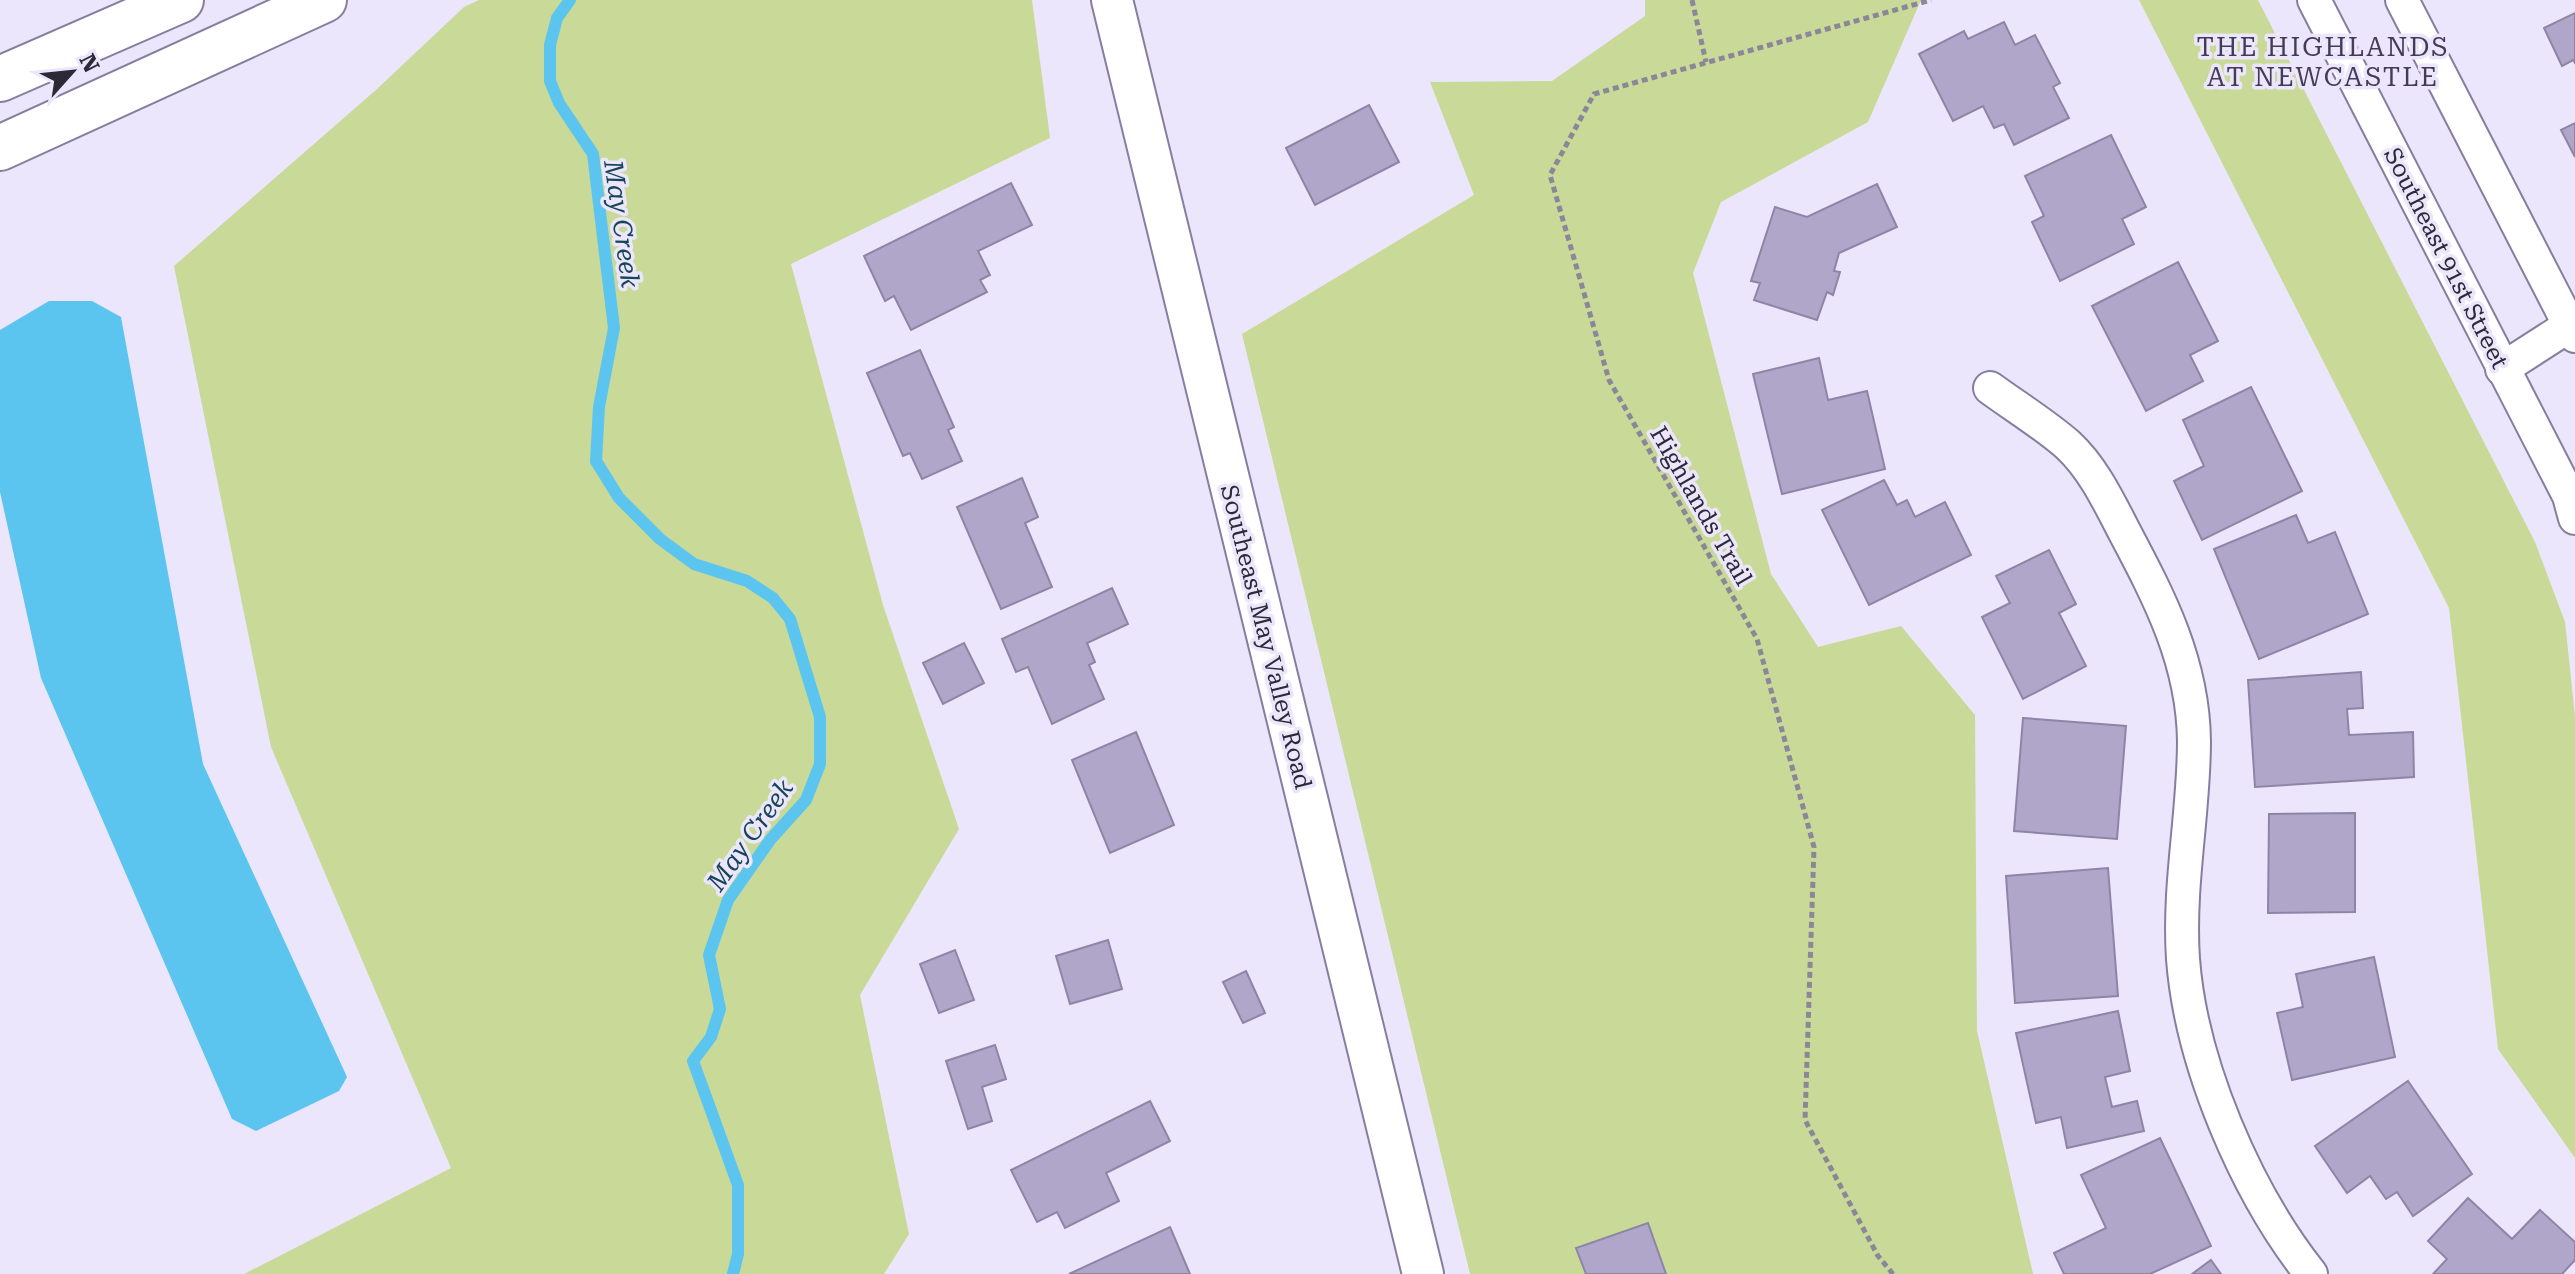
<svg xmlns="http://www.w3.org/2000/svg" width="2575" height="1274" viewBox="0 0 2575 1274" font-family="'Roboto Serif',serif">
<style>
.green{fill:#c8d998}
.water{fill:#5bc5f0}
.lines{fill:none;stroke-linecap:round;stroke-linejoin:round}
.stream{stroke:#5bc5f0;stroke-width:12}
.building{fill:#b0a6c9;stroke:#8e85a6;stroke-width:2}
.minor-casing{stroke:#877e9f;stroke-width:36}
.tertiary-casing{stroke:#877e9f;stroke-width:44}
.primary-casing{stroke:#877e9f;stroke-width:48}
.path{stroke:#8b8799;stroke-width:5;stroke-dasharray:6 4;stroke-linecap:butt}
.minor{stroke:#fff;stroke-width:32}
.tertiary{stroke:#fff;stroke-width:40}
.primary{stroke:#fff;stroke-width:44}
.labels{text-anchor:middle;stroke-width:7;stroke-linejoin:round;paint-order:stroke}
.street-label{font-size:24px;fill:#2d2937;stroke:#ebe6fc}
.neighbourhood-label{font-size:26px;letter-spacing:2px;fill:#433b58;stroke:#ebe6fc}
.water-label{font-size:26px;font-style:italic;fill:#174557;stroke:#ebe6fc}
</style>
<rect width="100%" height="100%" fill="#ebe6fc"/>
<!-- green -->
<g class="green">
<path d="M479,0H1032L1050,138L791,264L883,605L959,829L860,995L909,1234L884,1274H244L451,1168L271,747L174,266L377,89L464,7Z"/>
<path d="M1645,0H1921L1868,122L1721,202L1693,273L1771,574L1818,647L1901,626L1975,715L1977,1031L2033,1274H1470L1242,334L1474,195L1430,82L1552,81L1645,16Z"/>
<path d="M2139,0H2258L2535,542L2565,622L2575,716V1158L2498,1049L2449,608Z"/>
</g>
<!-- water -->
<path class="water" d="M49,301H92L121,317L203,764L347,1077L339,1091L256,1131L232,1119L41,678L0,492V330Z"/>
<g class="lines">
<!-- stream -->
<path class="stream" d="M570,0L557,18L550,45V81L559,103L593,154L614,328L599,407L596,461L619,498L660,539L694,564L747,581L773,598L790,619L820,717V764L806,800L770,840L728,900L709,955L720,1009L711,1037L693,1061L738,1185V1254L733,1274"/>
</g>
<!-- building -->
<g class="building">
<path d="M2575,13V63L2573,60L2562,66L2544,28Z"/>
<path d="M2004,22L2015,45L2035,35L2060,83L2053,87L2069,118L2014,145L2004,124L1994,128L1983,106L1953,121L1919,54L1964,31L1968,39Z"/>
<path d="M1369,105L1399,162L1315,205L1286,148Z"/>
<path d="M2575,123V157L2561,130Z"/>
<path d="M2111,135L2146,207L2122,219L2134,244L2060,281L2032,222L2044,216L2025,176Z"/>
<path d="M1011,183L1032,225L978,251L990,275L980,280L987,292L911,330L894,296L885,301L864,256Z"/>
<path d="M1877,184L1897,227L1839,253L1834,271L1840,272L1833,295L1827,292L1817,320L1754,300L1760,283L1751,281L1775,207L1807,217Z"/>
<path d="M2178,262L2218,341L2190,355L2203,381L2146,411L2092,306Z"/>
<path d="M920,350L954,427L948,430L962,461L922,479L910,453L903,456L867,373Z"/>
<path d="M1819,358L1828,400L1867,391L1885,469L1782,494L1753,374Z"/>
<path d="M2251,387L2302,491L2202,540L2174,481L2204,466L2183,420Z"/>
<path d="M1022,478L1038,517L1025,523L1052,587L1001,609L957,507Z"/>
<path d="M1884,480L1897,505L1907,500L1915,517L1945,502L1971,555L1869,605L1822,510Z"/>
<path d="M2296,515L2308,543L2335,532L2368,614L2259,659L2214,549Z"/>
<path d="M2049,550L2076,604L2059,613L2086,666L2023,699L1982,617L2010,603L1996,576Z"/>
<path d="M1112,588L1128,624L1087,643L1095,662L1089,665L1104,699L1052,724L1028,667L1016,672L1002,639Z"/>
<path d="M964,643L984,683L943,704L923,663Z"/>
<path d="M2361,672L2363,708L2347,709L2349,735L2413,732L2414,777L2255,787L2248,680Z"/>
<path d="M2023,718L2126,726L2117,839L2014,831Z"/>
<path d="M1136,732L1174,825L1110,853L1072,760Z"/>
<path d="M2355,813V912L2268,913L2269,814Z"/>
<path d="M2108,868L2118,996L2015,1003L2006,876Z"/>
<path d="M1108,940L1122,989L1070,1004L1056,956Z"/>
<path d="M955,950L974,1000L939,1013L920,964Z"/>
<path d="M2374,957L2395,1057L2292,1080L2277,1013L2303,1007L2296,974Z"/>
<path d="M1246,971L1265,1013L1243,1023L1223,982Z"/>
<path d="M2118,1011L2130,1071L2105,1077L2112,1107L2137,1101L2144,1131L2067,1148L2061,1117L2036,1123L2016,1033Z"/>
<path d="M995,1045L1006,1079L982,1087L992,1121L968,1129L946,1061Z"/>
<path d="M2408,1081L2472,1174L2413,1216L2397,1192L2386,1199L2370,1176L2347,1193L2315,1146Z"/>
<path d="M1150,1101L1170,1141L1106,1173L1119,1201L1065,1228L1057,1212L1037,1222L1011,1170Z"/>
<path d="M2160,1138L2211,1246L2150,1274H2064L2054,1253L2106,1228L2081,1175Z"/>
<path d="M2468,1198L2512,1239L2540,1210L2575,1242V1260L2562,1274H2433L2447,1259L2428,1241Z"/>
<path d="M1648,1223L1666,1274H1586L1576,1248Z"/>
<path d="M1170,1227L1190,1274H1069Z"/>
<path d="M2211,1260L2221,1274H2192Z"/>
</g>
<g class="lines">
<!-- minor casing -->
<g class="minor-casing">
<g id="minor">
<path d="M2314,0L2569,496L2575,518"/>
<path d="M2402,0L2575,336"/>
<path d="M2502,369L2575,322"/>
<path d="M1990,388C2016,407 2044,424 2068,445C2093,468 2109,502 2124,531C2160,599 2193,662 2194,741C2194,814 2178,885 2183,959C2191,1064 2246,1192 2311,1274"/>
</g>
</g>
<!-- tertiary casing -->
<g class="tertiary-casing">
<path id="tertiary" d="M1112,0L1423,1274"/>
</g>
<!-- primary casing -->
<g class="primary-casing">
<g id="primary">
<path d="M0,79L181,0"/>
<path d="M0,148L324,0"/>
</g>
</g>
<!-- path -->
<g class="path">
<path d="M1692,0L1706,62"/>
<path d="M1893,1274L1878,1256L1805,1120L1814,847L1757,639L1609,380L1550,175L1594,94L1931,0"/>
</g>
<!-- minor -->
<use href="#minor" class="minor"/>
<!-- tertiary -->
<use href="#tertiary" class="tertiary"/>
<!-- primary -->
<use href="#primary" class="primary"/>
</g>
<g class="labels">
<!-- street labels -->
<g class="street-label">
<text transform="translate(2446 258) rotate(63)" y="8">Southeast 91st Street</text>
<text transform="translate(1701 506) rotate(60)" y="8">Highlands Trail</text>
<text transform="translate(1266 637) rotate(76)" y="8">Southeast May Valley Road</text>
</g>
<!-- neighbourhood labels -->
<g class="neighbourhood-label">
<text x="2323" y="56">THE HIGHLANDS<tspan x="2323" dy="30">AT NEWCASTLE</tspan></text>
</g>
<!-- water labels -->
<g class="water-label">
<text transform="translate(622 224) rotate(82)" y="9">May Creek</text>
<text transform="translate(750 835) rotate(-55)" y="9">May Creek</text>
</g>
</g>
<!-- north arrow -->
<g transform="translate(72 72) rotate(63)" stroke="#ebe6fc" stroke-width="6" paint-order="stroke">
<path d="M0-6L14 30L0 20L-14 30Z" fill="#2d2937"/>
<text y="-12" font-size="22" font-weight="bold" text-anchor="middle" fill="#2d2937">N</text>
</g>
</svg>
